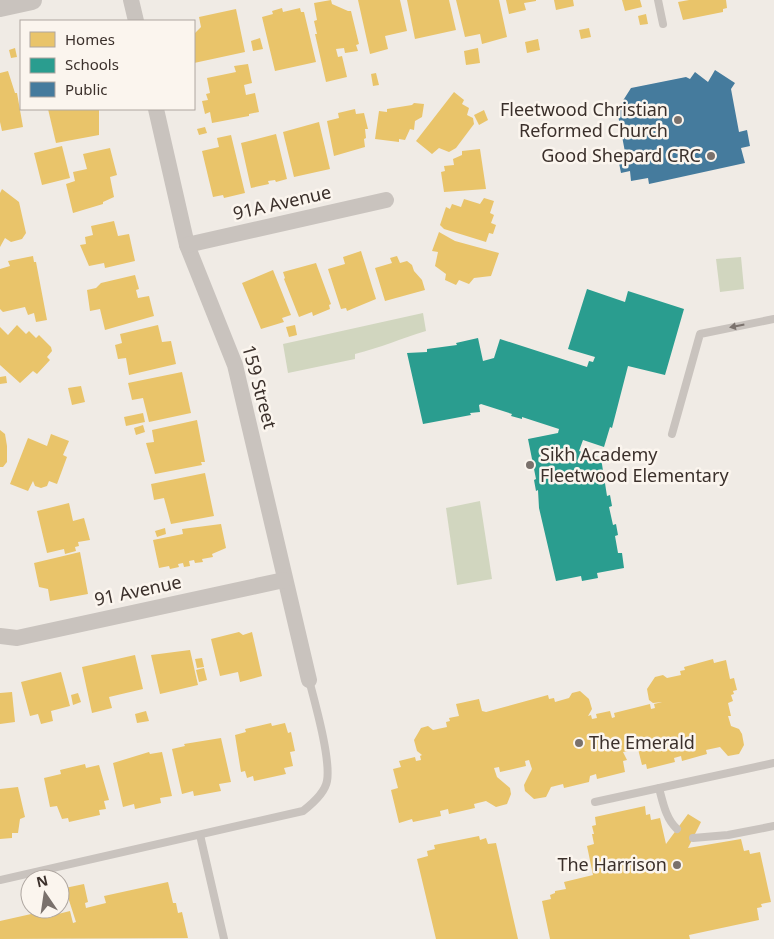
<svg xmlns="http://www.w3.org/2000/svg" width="774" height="939" viewBox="0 0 774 939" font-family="'Noto Sans',sans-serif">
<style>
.green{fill:#d1d6bf}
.homes{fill:#e9c46a}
.schools{fill:#2a9d8f}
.public{fill:#457b9d}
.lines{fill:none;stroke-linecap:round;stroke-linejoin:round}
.service{stroke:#c9c3be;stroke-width:8}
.minor{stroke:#c9c3be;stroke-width:16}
.tertiary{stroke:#c9c3be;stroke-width:20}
.oneway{fill:#7b726d}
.poi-dot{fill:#7a716c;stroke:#fbf5ee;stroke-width:2}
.labels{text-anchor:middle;stroke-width:5;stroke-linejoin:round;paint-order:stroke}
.poi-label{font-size:18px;fill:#3b302b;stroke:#fbf5ee;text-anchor:end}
.street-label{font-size:18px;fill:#3b302b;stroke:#fbf5ee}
</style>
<rect width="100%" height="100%" fill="#f0ebe5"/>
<!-- green -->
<g class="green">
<path d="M741,257L744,289L720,292L716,259Z"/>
<path d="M423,313L426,331C402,338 380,348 355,354V359L288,373L283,344Z"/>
<path d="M480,501L492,579L457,585L446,508Z"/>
</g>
<!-- homes -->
<g class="homes">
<path d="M331,0L332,4L348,11H351L359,44L356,45L358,51L345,53L344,48L336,49L338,57L342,56L347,77L326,82L315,34H317L314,21L317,20L314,3Z"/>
<path d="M358,0H400L407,31L385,36L388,49L370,54Z"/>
<path d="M407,0H449L456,30L415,39Z"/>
<path d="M456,0H499L507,37L482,44L480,34L465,37Z"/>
<path d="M506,0H536V1L524,3L526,10L509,14Z"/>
<path d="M554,0H573L574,6L556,10Z"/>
<path d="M622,0H640L642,7L625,11Z"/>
<path d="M689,0H726L727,8L723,9V12L683,20L678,2Z"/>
<path d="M282,8L283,12L300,8L301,12H304L316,62L275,71L262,17L273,14L272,11Z"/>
<path d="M236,9L245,52L194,63V34L201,27L199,17Z"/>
<path d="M646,14L648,24L640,25L638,16Z"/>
<path d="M589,28L591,37L581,39L579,30Z"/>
<path d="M260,38L263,49L253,51L251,41Z"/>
<path d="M538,39L540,50L527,53L525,42Z"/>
<path d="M15,48L17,57L11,58L9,50Z"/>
<path d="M478,48L480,63L466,65L464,51Z"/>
<path d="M248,64L252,83L244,85L246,95L255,93L259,112L249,114V116L212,123L210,112L205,114L202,101L208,100L206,94L210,93L207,78L236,72L234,66Z"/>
<path d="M8,71L15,93H17L23,127L2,131L0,122V73Z"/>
<path d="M376,73L379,85L373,86L371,74Z"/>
<path d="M454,92L464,100L462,104L469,108L467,115L473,118L474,124L456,148L449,152L439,148L432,154L416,141Z"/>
<path d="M414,103L424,104L422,117L415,121L414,130L410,129L405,140L399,139V142L375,139L379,111L387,112V109L412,105Z"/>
<path d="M48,109H99V135L56,143Z"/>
<path d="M355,109L356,114L364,113L368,129H365L366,138L364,139L365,147L334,156L327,121L339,118L338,113Z"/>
<path d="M484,110L488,120L479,125L474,115Z"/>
<path d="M319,122L330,169L294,177L283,132Z"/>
<path d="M205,127L207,133L199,135L197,129Z"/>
<path d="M276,134L287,179L276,182L275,180L268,181L269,184L251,188L241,143Z"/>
<path d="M231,135L245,193L224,198L223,195L213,197L202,151L219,147L217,138Z"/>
<path d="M62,146L70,178L42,185L34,153Z"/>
<path d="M110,148L117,175L110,177L114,197L103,202V204L73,213L66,184L75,181L73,172L87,169L83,154Z"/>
<path d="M480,149L486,189L444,192L441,172L445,171L444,166L454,165L453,159L462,155V151Z"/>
<path d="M2,189L19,202L26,233L22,239L11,242L5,238L0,247V193Z"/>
<path d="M484,198L494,201L490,213L494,215L491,223L496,225L493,234L489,233L486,242L444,229L440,225L446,207L450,209L452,204L461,207L464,199L480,204Z"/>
<path d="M114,221L118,236L129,234L135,261L105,268L104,263L89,266L80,245L86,244L85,237L93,235L91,226Z"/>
<path d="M439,232L455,241L499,253L491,276L474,278L469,284L459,280L456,285L445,280L446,274L435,266L438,252L432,251Z"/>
<path d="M361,251L376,299L347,311L346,308L341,309L328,269L345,264L343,257Z"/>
<path d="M33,256L34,262H36L47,320L36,322L34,313L28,315L25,307L3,312L0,309V269L10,266L8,261Z"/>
<path d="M397,256L400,263L407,261L412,265L414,271L422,280L425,290L385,301L375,268L392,263L390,258Z"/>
<path d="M316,263L331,304L329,305L330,309L313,316L312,312L299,317L284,279L285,278L283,272Z"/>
<path d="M273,270L291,315L282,318L284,322L261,329L242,283Z"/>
<path d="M135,275L139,289L136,290L138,298L149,296L154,316L105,330L100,309L90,311L87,290L96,288L101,283Z"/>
<path d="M17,325L26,334L29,331L36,338L39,335L51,347L52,351L47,357L50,360L37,374L33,371L20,383L0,365V327L8,335Z"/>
<path d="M158,325L162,342L171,341L176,364L129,375L126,358L118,359L115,345L122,343L120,334Z"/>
<path d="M295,325L297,335L289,337L286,327Z"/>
<path d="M182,372L191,413L149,422L143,398L132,400L128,383Z"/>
<path d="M6,376L7,383L0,384V377Z"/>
<path d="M81,386L85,402L72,405L68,388Z"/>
<path d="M143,413L145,422L126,426L124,417Z"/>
<path d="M197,420L205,462H201L202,465L155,474L146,443L154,442L152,430Z"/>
<path d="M143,425L145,432L136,435L134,428Z"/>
<path d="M0,430L5,434L7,446V462L3,467H0Z"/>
<path d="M51,434L69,441L63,455L67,457L57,484L49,481L47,486L41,488L35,486L33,481L28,491L10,484L28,438L47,446Z"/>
<path d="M205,473L214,516L171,524L164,498L154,500L151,484Z"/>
<path d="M69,503L73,521L84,518L90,540L78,542L79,546L75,547L76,551L65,554L64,549L47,553L37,511Z"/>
<path d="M221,524L226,548L212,554L213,557L202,559L203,562L195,563L194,560L189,561L190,566L184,567L183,563L178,564L179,567L170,569L169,566L159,568L153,540L183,534L182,529Z"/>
<path d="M165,528L166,534L157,537L155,531Z"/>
<path d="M80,552L88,594L50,601L48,589L39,587L34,563Z"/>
<path d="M239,632L243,635L252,632L262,676L240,682L238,672L220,676L211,639Z"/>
<path d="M190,650L198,685L160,694L151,655Z"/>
<path d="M135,655L143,689L109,697L112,708L92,713L82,667Z"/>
<path d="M202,658L204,667L197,668L195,659Z"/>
<path d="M713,659L714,663L726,660L730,679L734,678L737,690L733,691L734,694L731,695L733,701L728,703L731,716H728L731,726L739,729L742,734L744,745L739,754L728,756L720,747L706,750L707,754L682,761L681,756L674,758L675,762L647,769L646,764L642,765L638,749L623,752L627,760L623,761L625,772L597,779L596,774L590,776L589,782L564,788L563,784L551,787L546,797L534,799L525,791L524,785L532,769L529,760L525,761L526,766L500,772L499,767L494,768L497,777L510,788L511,794L507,804L496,807L486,801L474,804L475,808L449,814L448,809L440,811L441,816L413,822L412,819L399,823L391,790L398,788L393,769L401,767L399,761L415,757L416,761L421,760L420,756L422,755L417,751L414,740L421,728L428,726L433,730L447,727L446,722L450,721L449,718L459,716L456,704L479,699L482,711L486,712L548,695L549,699L554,698L555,702L569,698L572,693L580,691L589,699L592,709L588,716L591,715L592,719L597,718L596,714L610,711L612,718L615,717L614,713L650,704L651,709L655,708L654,704L662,702L653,703L649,700L647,689L655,677L663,675L667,678L681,675L680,671L685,670L684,667Z"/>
<path d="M204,668L207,680L199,682L196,670Z"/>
<path d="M61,672L70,706L51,711L53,721L41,724L38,714L30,716L21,682Z"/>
<path d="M12,692L15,722L0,724V693Z"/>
<path d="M78,693L81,702L73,705L71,695Z"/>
<path d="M146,711L149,721L137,723L135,714Z"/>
<path d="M271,723L272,726L285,723L288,733L291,732L295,751L290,752L293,766L284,768L286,774L254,781L253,776L247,778L245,771L241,772L235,735L246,732L245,729Z"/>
<path d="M221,738L231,782L219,784L221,791L194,796L193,791L182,794L172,749L185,746L184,744Z"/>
<path d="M149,752L150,754L162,752L172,796L160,798L161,803L135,809L134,804L123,807L113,763Z"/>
<path d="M85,764L86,768L99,765L109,800L104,801L106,809L99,810L100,815L69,822L68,818L62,819L57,806L50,807L44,778L61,774L60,770Z"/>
<path d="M18,787L25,817L20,819L18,833H12V838L0,839V789Z"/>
<path d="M645,806L646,815L650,814L651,820L660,818L666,844L688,814L701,822L688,848L741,839L744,851L749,850L750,854L760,852L771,902L761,904L762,907L757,908L759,920L689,935L690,939H550L542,901L551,899L550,895L555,893V891L566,889L564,882L593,875L587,846L594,844L592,834H594L592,826L596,825L595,817Z"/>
<path d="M479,836L480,840L486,838L488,844L496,843L518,939H436L417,859L428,856L427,851L435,849L434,845Z"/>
<path d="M168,882L173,903H176L178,913L182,912L188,938L0,939V921L49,910L50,916L70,911L73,923L76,922L65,888L84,884L88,902L85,903L86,908L106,903L104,896Z"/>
</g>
<!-- schools -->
<path class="schools" d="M587,289L625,302L628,291L684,309L665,375L628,366L612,428L610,427L604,447L583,440L579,451L601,458L607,496L610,495L612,506L609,507L613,525L616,524L618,535L615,536L618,553H622L624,568L597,573L598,578L582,581L581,576L556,581L539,508L538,490L536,491L534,480L536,479L528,439L558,433L559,429L522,417V419L511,416L512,414L481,404L479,405L480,412L470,413L471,415L423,424L407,353L427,352V349L457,345L456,343L478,338L483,361L494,358L500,339L587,367L589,361L593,362L595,357L568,349Z"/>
<!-- public -->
<path class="public" d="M715,70L735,83L731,89L739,132L747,130L750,146L741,148L745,163L649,184L648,178L631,181L630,171L621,173L617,153L625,152L617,110L631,88L686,77L690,79L695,72L708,82Z"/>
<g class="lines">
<!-- service -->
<g class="service">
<path d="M658,0L663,24"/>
<path d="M672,434L700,334L774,319"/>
<path d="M659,788C663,803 666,819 677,829"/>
<path d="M595,802L774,763"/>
<path d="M200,835L224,939"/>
<path d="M693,838L728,835L774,826"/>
<path d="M0,880L303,811C312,804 325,793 327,781C331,759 315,703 309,680"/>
</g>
<!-- minor -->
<g class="minor">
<path d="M131,0L136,21"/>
<path d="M156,109L187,245L235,365L309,680"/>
<path d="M187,245L386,200"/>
<path d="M0,636L17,638L284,580"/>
</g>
<!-- tertiary -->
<path class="tertiary" d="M0,7L32,0"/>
</g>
<!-- one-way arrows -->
<defs><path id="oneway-solid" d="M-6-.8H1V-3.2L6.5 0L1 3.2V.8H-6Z" transform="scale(1.25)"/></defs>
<use class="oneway" href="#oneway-solid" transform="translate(737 326) rotate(169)"/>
<!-- markers -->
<g class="poi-dot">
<circle cx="678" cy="120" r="5"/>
<circle cx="711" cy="156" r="5"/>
<circle cx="530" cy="465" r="5"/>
<circle cx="579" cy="743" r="5"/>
<circle cx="677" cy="865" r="5"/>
</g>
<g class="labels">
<!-- poi labels -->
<g class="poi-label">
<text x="668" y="116">Fleetwood Christian<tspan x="668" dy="21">Reformed Church</tspan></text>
<text x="701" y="162">Good Shepard CRC</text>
<text x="540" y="461" text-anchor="start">Sikh Academy<tspan x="540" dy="21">Fleetwood Elementary</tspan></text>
<text x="589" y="749" text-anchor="start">The Emerald</text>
<text x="667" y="871">The Harrison</text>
</g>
<!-- street labels -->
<g class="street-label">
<text transform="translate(282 203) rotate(-13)" y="6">91A Avenue</text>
<text transform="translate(259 387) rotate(75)" y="6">159 Street</text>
<text transform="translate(138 591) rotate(-12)" y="6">91 Avenue</text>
</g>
</g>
<!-- legend -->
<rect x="20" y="20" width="175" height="90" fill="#fbf5ee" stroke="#aea6a0"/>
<rect x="30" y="32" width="25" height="15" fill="#e9c46a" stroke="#aea6a0"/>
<text x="65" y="45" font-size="15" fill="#3b302b">Homes</text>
<rect x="30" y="58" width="25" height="15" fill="#2a9d8f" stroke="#aea6a0"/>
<text x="65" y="70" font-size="15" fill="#3b302b">Schools</text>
<rect x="30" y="82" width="25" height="15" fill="#457b9d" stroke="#aea6a0"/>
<text x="65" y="95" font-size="15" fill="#3b302b">Public</text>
<!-- north arrow -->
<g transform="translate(45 894) rotate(347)"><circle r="24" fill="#fbf5ee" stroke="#aea6a0"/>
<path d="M0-4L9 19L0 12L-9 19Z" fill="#7a716c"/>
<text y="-8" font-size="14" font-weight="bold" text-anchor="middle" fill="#3b302b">N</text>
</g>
</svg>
